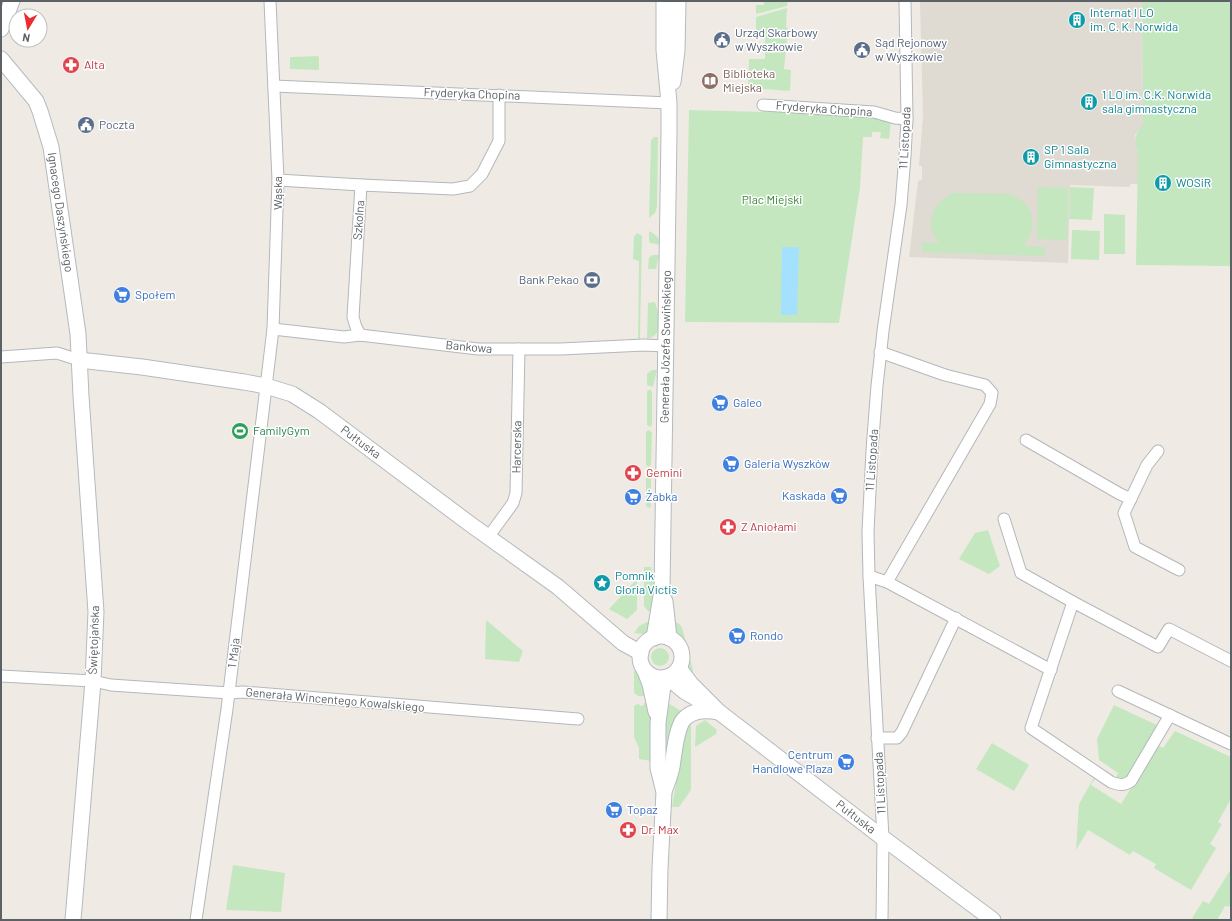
<svg xmlns="http://www.w3.org/2000/svg" width="1232" height="921" viewBox="0 0 1232 921" font-family="Barlow,sans-serif">
<style>
.education{fill:#dfdad2}
.green{fill:#c4e7c0}
.water{fill:#a4e1ff}
.lines{fill:none;stroke-linecap:round;stroke-linejoin:round}
.street-casing{stroke:#b4b7bb;stroke-width:13}
.secondary-casing{stroke:#b5babe;stroke-width:17}
.street{stroke:#fff;stroke-width:11}
.secondary{stroke:#fff;stroke-width:15}
.labels{text-anchor:middle;stroke-width:3;stroke-linejoin:round;paint-order:stroke}
.culture-label{font-size:12px;fill:#0d838f;stroke:#fff;text-anchor:start}
.service-label{font-size:12px;fill:#4e5e75;stroke:#fff;text-anchor:start}
.health-label{font-size:12px;fill:#be3a42;stroke:#fff;text-anchor:start}
.education-label{font-size:12px;fill:#785e54;stroke:#fff;text-anchor:start}
.street-label{font-size:12px;fill:#5c6165;stroke:#fff}
.park-label{font-size:12px;fill:#388433;stroke:#fff}
.shop-label{font-size:12px;fill:#366cbe;stroke:#fff;text-anchor:start}
.leisure-label{font-size:12px;fill:#27864d;stroke:#fff;text-anchor:start}
</style>
<rect width="100%" height="100%" fill="#efebe4"/>
<!-- education -->
<path class="education" d="M920,1H1142L1143,125L1135,135L1136,147L1138,153V184H1131L1129,187L1070,185L1068,263L909,257L918,181L922,180V166H919L923,116Z"/>
<!-- green -->
<g class="green">
<path d="M764,1H788L787,6L756,14V5H764Z"/>
<path d="M1142,1H1231V266L1136,265L1138,153C1133,139 1135,135 1143,124Z"/>
<path d="M787,8L786,28H788L784,69L791,70L790,91L748,88L749,59H765V36H756V17Z"/>
<path d="M318,56L319,58V69L318,70L290,69V58L291,57Z"/>
<path d="M689,110L847,114L891,121L889,139L880,138L881,132H872V137H863L860,187L839,323L685,322Z"/>
<path d="M654,137H658L657,207L655,213L649,218L651,140Z"/>
<path d="M1038,187L1068,188L1067,240L1037,239Z"/>
<path d="M1070,187L1094,188L1092,220L1069,219Z"/>
<path d="M953,193L1010,194C1035,204 1038,226 1024,246L1045,247L1044,256L922,252L923,242L940,243C922,226 933,202 953,193Z"/>
<path d="M1104,214L1125,215V254H1104Z"/>
<path d="M1072,230L1100,231L1099,260L1071,259Z"/>
<path d="M649,231C655,234 660,238 661,245L650,243L649,240Z"/>
<path d="M637,233L642,236L640,339H638L639,261L633,259L634,237Z"/>
<path d="M652,255H659L656,269H648L649,258Z"/>
<path d="M655,302C659,316 666,334 647,339L648,303Z"/>
<path d="M652,370H657L653,387L649,386L647,385V374Z"/>
<path d="M648,390H651L652,392V425L650,427L647,425V392Z"/>
<path d="M648,430L652,432L651,465L649,467L646,465V432Z"/>
<path d="M650,470L651,472V506L649,508L646,506V472Z"/>
<path d="M988,530L1000,566L989,574L959,559L975,533Z"/>
<path d="M644,567H651L655,587L654,612L648,611L644,606Z"/>
<path d="M637,579V610L627,619L609,609Z"/>
<path d="M486,620L523,651L519,662L485,659Z"/>
<path d="M647,622H650V630L643,634L634,633L639,626Z"/>
<path d="M673,622L678,623L682,627L693,670L691,679L687,667L688,657L686,646L676,632Z"/>
<circle cx="660" cy="657" r="9"/>
<path d="M634,671H636L644,681L648,696H638L634,693Z"/>
<path d="M666,702L683,712L665,769Z"/>
<path d="M644,703H649L651,733V761L639,759V748L634,737V707L635,705L639,704L640,706L644,705Z"/>
<path d="M1114,705L1161,727L1125,781L1115,779L1118,773L1099,760L1097,739Z"/>
<path d="M705,720L717,730L716,734L695,747L696,726Z"/>
<path d="M690,723L691,724V790L679,807H672L684,733Z"/>
<path d="M1175,731L1231,757V799L1218,822L1222,824L1210,844L1216,848L1191,890L1154,868L1156,864L1133,851L1130,855L1088,830L1076,850L1079,804L1095,776L1096,777L1091,785L1121,804L1158,745L1163,748Z"/>
<path d="M992,743L1029,765L1014,791L976,769Z"/>
<path d="M233,865L285,873L281,912L226,910Z"/>
<path d="M1231,869V907L1225,906L1217,920H1195L1192,918L1203,901L1209,904Z"/>
</g>
<!-- water -->
<path class="water" d="M782,247H799L797,315H781Z"/>
<g class="lines">
<!-- street casing -->
<g class="street-casing">
<g id="street">
<path d="M274,86L669,103"/>
<path d="M763,105L874,112L895,118L907,119"/>
<path d="M278,180L361,185L353,317L356,327L360,335"/>
<path d="M361,185L453,189L470,186L482,174L499,141V95"/>
<path d="M273,329L344,337L360,335L478,349H561L644,345L665,346"/>
<path d="M880,352L945,375L985,385L992,393L990,404L887,582"/>
<path d="M1,357L57,353L79,360"/>
<path d="M1026,440L1120,494L1131,499"/>
<path d="M1158,451L1147,465L1124,513L1135,547L1179,570"/>
<path d="M1004,519L1021,573L1073,602"/>
<path d="M489,536L513,503L516,493L519,349"/>
<path d="M869,576L887,582L1051,670"/>
<path d="M1,676L93,681L111,685L229,693L243,692L578,719"/>
<path d="M1118,691L1231,744"/>
<path d="M1170,715L1131,781C1124,786 1119,785 1111,782L1031,728L1073,602L1158,647L1169,629L1231,661"/>
<path d="M877,738H897L902,732L956,618"/>
<path d="M196,920L227,709L273,329L278,180L270,1"/>
<path d="M882,920L883,838L869,576L868,532L872,450L877,386L883,331L901,205L905,156L907,119L905,1"/>
</g>
</g>
<!-- secondary casing -->
<g class="secondary-casing">
<g id="secondary">
<path d="M1,29L12,1"/>
<path id="s1" d="M1,59L36,101L40,111L51,147L78,334L81,396L96,612L93,681L73,920"/>
<path d="M673,82L677,51L678,1"/>
<path id="s2" d="M79,360L142,367L244,382L266,386L292,394L319,411L470,524L558,587L623,643L641,653"/>
<path d="M665,601L669,638"/>
<circle cx="661" cy="657" r="21"/>
<path id="s3" d="M654,638L662,590L669,134V103L664,50V1"/>
<path id="s4" d="M679,668L691,684L719,712L883,838L993,920"/>
<path d="M645,671L650,684L656,712"/>
<path d="M667,677L684,691L699,700"/>
<path d="M664,791C667,784 670,776 672,767C674,755 676,728 684,719C694,709 707,710 719,712"/>
<path d="M659,920L660,868L664,792L658,768V723L664,678"/>
</g>
</g>
<!-- street -->
<use href="#street" class="street"/>
<!-- secondary -->
<use href="#secondary" class="secondary"/>
</g>
<!-- icons -->
<defs>
<g id="building-disc" transform="scale(0.9)"><circle r="9.5" fill="#0f9aa8" stroke="#fff"/><path d="M-4-6H4V6H1V3H-1V6H-4ZM-2.5-4.3h1.7v1.8h-1.7ZM.8-4.3h1.7v1.8H.8ZM-2.5-1h1.7V.8h-1.7ZM.8-1h1.7V.8H.8Z" fill="#fff"/></g>
<g id="civic-disc" transform="scale(0.9)"><circle r="9.5" fill="#5c6f8a" stroke="#fff"/><path d="M-.6-6.5H3V-4.5H.6V-3L4-1V1h2V6H-6V1h2V-1L-.6-3ZM-1.2 2.5V6h2.4V2.5Z" fill="#fff"/></g>
<g id="pharmacy-disc" transform="scale(0.9)"><circle r="9.5" fill="#e0444e" stroke="#fff"/><path d="M-2-6h4v4h4v4h-4v4h-4v-4h-4v-4h4Z" fill="#fff"/></g>
<g id="library-disc" transform="scale(0.9)"><circle r="9.5" fill="#8d6e63" stroke="#fff"/><path d="M-6-4Q-3-5.5-.7-3.5V5Q-3 3-6 4ZM6-4Q3-5.5 .7-3.5V5Q3 3 6 4Z" fill="#fff"/></g>
<g id="bank-disc" transform="scale(0.9)"><circle r="9.5" fill="#5c6f8a" stroke="#fff"/><path d="M-6-4H6V4H-6ZM0-2.3a2.3 2.3 0 1 0 0 4.6a2.3 2.3 0 1 0 0-4.6Z" fill="#fff"/></g>
<g id="supermarket-disc" transform="scale(0.9)"><circle r="9.5" fill="#3f7fe0" stroke="#fff"/><path d="M-6-5.5h2.5l.6 2H6L4.5 2H-2.5L-4.4-4H-6ZM-1.5 3.2a1.3 1.3 0 1 0 .1 0ZM3 3.2a1.3 1.3 0 1 0 .1 0Z" fill="#fff"/></g>
<g id="stadium-disc" transform="scale(0.9)"><circle r="9.5" fill="#2e9e5b" stroke="#fff"/><path d="M0-5a6.5 5 0 1 0 0 10a6.5 5 0 1 0 0-10ZM-3.5-1.8h7v3.6h-7Z" fill="#fff"/></g>
<g id="sight-disc" transform="scale(0.9)"><circle r="9.5" fill="#0f9aa8" stroke="#fff"/><path d="M0-6L1.8-2.2L6-1.7L2.9 1.2L3.7 5.4L0 3.3L-3.7 5.4L-2.9 1.2L-6-1.7L-1.8-2.2Z" fill="#fff"/></g>
</defs>
<g fill-rule="evenodd">
<use href="#building-disc" x="1077" y="20"/>
<use href="#civic-disc" x="722" y="40"/>
<use href="#civic-disc" x="862" y="50"/>
<use href="#pharmacy-disc" x="71" y="65"/>
<use href="#library-disc" x="710" y="81"/>
<use href="#building-disc" x="1089" y="102"/>
<use href="#civic-disc" x="86" y="125"/>
<use href="#building-disc" x="1031" y="157"/>
<use href="#building-disc" x="1163" y="183"/>
<use href="#bank-disc" x="592" y="280"/>
<use href="#supermarket-disc" x="122" y="295"/>
<use href="#supermarket-disc" x="720" y="403"/>
<use href="#stadium-disc" x="240" y="431"/>
<use href="#supermarket-disc" x="731" y="464"/>
<use href="#pharmacy-disc" x="633" y="473"/>
<use href="#supermarket-disc" x="839" y="496"/>
<use href="#supermarket-disc" x="633" y="497"/>
<use href="#pharmacy-disc" x="728" y="527"/>
<use href="#sight-disc" x="602" y="583"/>
<use href="#supermarket-disc" x="737" y="636"/>
<use href="#supermarket-disc" x="846" y="762"/>
<use href="#supermarket-disc" x="614" y="810"/>
<use href="#pharmacy-disc" x="628" y="830"/>
</g>
<g class="labels">
<!-- culture labels -->
<g class="culture-label">
<text x="1090" y="17">Internat I LO<tspan x="1090" dy="14">im. C. K. Norwida</tspan></text>
<text x="1102" y="99">1 LO im. C.K. Norwida<tspan x="1102" dy="14">sala gimnastyczna</tspan></text>
<text x="1044" y="154">SP 1 Sala<tspan x="1044" dy="14">Gimnastyczna</tspan></text>
<text x="1176" y="187">WOSiR</text>
<text x="615" y="580">Pomnik<tspan x="615" dy="14">Gloria Victis</tspan></text>
</g>
<!-- service labels -->
<g class="service-label">
<text x="735" y="37">Urząd Skarbowy<tspan x="735" dy="14">w Wyszkowie</tspan></text>
<text x="875" y="47">Sąd Rejonowy<tspan x="875" dy="14">w Wyszkowie</tspan></text>
<text x="99" y="129">Poczta</text>
<text x="579" y="284" text-anchor="end">Bank Pekao</text>
</g>
<!-- health labels -->
<g class="health-label">
<text x="84" y="69">Alta</text>
<text x="646" y="477">Gemini</text>
<text x="741" y="531">Z Aniołami</text>
<text x="641" y="834">Dr. Max</text>
</g>
<!-- education labels -->
<g class="education-label">
<text x="723" y="78">Biblioteka<tspan x="723" dy="14">Miejska</tspan></text>
</g>
<!-- street labels -->
<g class="street-label">
<text transform="translate(472 94) rotate(2)" y="4">Fryderyka Chopina</text>
<text transform="translate(824 109) rotate(4)" y="4">Fryderyka Chopina</text>
<text transform="translate(905 138) rotate(-87)" y="4">11 Listopada</text>
<text transform="translate(278 193) rotate(-90)" y="4">Wąska</text>
<text dy="4" stroke="none"><textPath href="#s1" startOffset="169">Ignacego Daszyńskiego</textPath></text>
<text transform="translate(359 220) rotate(-86)" y="4">Szkolna</text>
<text dy="4" stroke="none"><textPath href="#s3" startOffset="292">Generała Józefa Sowińskiego</textPath></text>
<text transform="translate(469 347) rotate(5)" y="4">Bankowa</text>
<text dy="4" stroke="none"><textPath href="#s2" startOffset="300">Pułtuska</textPath></text>
<text transform="translate(517 447) rotate(-89)" y="4">Harcerska</text>
<text transform="translate(872 460) rotate(-86)" y="4">11 Listopada</text>
<text transform="translate(94 640) rotate(-88)" y="4">Świętojańska</text>
<text transform="translate(234 653) rotate(-83)" y="4">1 Maja</text>
<text transform="translate(335 700) rotate(5)" y="4">Generała Wincentego Kowalskiego</text>
<text transform="translate(880 783) rotate(-93)" y="4">11 Listopada</text>
<text dy="4" stroke="none"><textPath href="#s4" startOffset="232">Pułtuska</textPath></text>
</g>
<!-- park labels -->
<g class="park-label">
<text x="772" y="204">Plac Miejski</text>
</g>
<!-- shop labels -->
<g class="shop-label">
<text x="135" y="299">Społem</text>
<text x="733" y="407">Galeo</text>
<text x="744" y="468">Galeria Wyszków</text>
<text x="826" y="500" text-anchor="end">Kaskada</text>
<text x="646" y="501">Żabka</text>
<text x="750" y="640">Rondo</text>
<text x="833" y="759" text-anchor="end">Centrum<tspan x="833" dy="14">Handlowe Plaza</tspan></text>
<text x="627" y="814">Topaz</text>
</g>
<!-- leisure labels -->
<g class="leisure-label">
<text x="253" y="435">FamilyGym</text>
</g>
</g>
<!-- border -->
<rect width="1232" height="921" fill="none" stroke="#5c6165" stroke-width="4"/>
<!-- north arrow -->
<g transform="translate(28 28) rotate(190)"><circle r="19" fill="#ffffff" stroke="#bec0c1"/>
<path d="M0-3L7 15L0 10L-7 15Z" fill="#eb2d33"/>
<text y="-6" font-size="11" font-weight="bold" text-anchor="middle" fill="#5c6165">N</text>
</g>
</svg>
